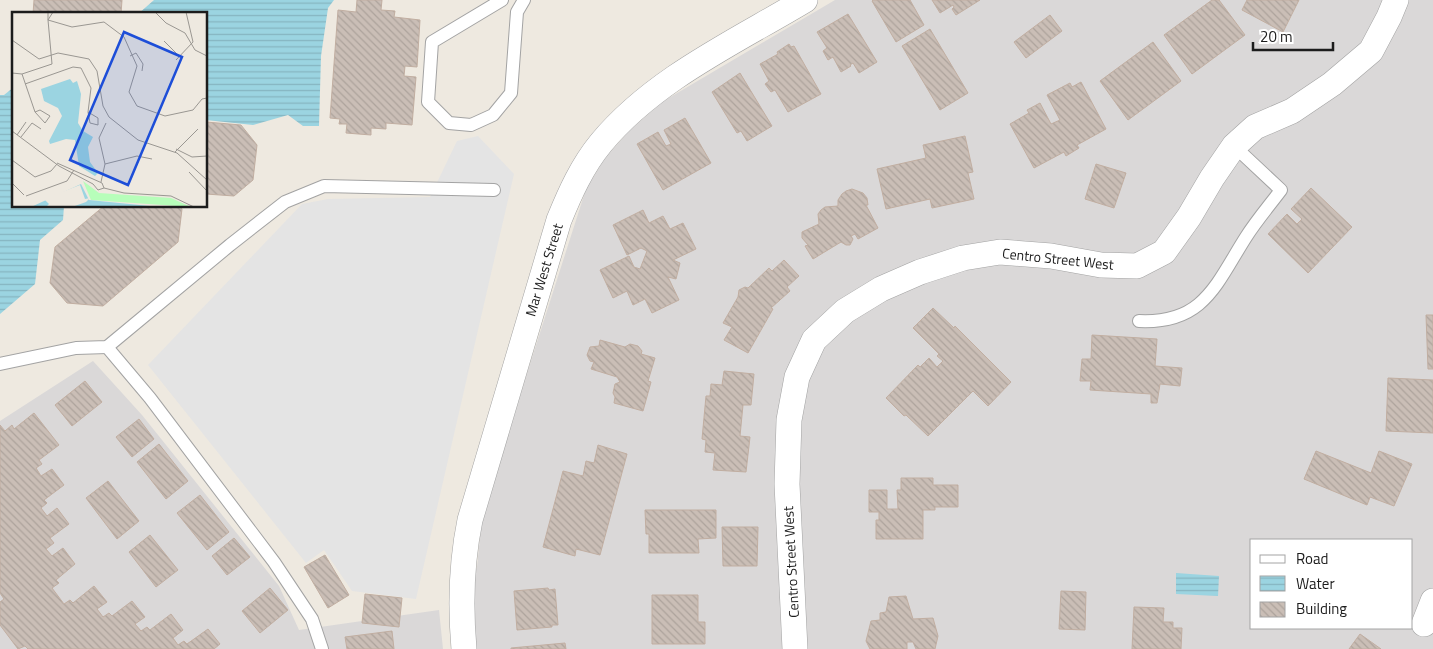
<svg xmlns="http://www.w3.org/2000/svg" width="1433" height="649" viewBox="0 0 1433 649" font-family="'Titillium Web',sans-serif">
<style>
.residential{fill:#dad8d8;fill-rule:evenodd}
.parking{fill:#e4e4e4}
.water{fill:url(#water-rules)}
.building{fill:url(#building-back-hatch);stroke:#c1aea1}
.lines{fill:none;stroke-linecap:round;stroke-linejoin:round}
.lane-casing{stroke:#a3a3a3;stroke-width:14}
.street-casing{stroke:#a3a3a3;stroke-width:26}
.lane{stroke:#fff;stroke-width:12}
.street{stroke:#fff;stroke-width:25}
.labels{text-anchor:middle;stroke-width:4;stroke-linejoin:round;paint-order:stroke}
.street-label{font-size:14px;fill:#1c1c1c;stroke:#fff}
.inset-road{fill:none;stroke:#9a9792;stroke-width:1}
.view{fill:#1d4ed8;fill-opacity:0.15;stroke:#1d4ed8;stroke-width:2.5}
.inset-edge{fill:none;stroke:#1c1c1c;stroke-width:2.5}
</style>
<defs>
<pattern id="water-rules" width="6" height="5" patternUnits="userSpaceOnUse" patternTransform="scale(1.25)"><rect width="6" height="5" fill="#9bd4e1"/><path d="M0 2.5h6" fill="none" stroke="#85b5c0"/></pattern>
<pattern id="building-back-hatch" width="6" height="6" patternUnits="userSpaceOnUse" patternTransform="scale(1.25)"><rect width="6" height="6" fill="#cabeb6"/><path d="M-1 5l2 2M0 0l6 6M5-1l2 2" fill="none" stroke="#ada39c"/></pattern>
</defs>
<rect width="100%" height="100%" fill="#eee9e0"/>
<!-- residential -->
<g class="residential">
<path d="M835,0H1433V649H476L472,579L477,567L481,527L521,392L586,189L605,158L630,130L662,102ZM1252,540H1412V628H1252Z"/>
<path d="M93,361L142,415L279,586L299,630L439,610L443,649H0V421Z"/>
</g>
<!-- parking -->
<path class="parking" d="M478,136L514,174L416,599L352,591L324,550L306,563L148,365L302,204L328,199L430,197L457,141Z"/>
<!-- water -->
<g class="water">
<path d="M154,0H334L328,8L321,56L319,126H303L288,115L253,125L206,120V14H138Z"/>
<path d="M14,87V206H64L63,220L40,240L35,284L0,314V95H4Z"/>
<path d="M1176,573L1219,576L1218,596L1176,594Z"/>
</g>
<!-- building -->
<g class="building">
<path d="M34,0H122L121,14H33Z"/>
<path d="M357,0H382L381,10L395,11L394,17L420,20L417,67L405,66L404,76L416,77L412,125L386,123V129L371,128V135L346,133L347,124H339L340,119L330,118L338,10L356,12Z"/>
<path d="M873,0H910L924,25L896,42L872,1Z"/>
<path d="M932,0H980L956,15L952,9L954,7L953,5L940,13Z"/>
<path d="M1212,0H1219L1245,35L1192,74L1164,35Z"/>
<path d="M1247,0H1299L1283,32L1242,10Z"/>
<path d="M848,14L877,62L859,73L853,63L850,65L851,66L841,72L833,57L828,60L823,51L827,48L817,32Z"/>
<path d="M1050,15L1062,31L1026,58L1014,42Z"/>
<path d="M930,29L968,93L940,110L902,46Z"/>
<path d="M1153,42L1181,81L1128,120L1100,81Z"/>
<path d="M789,44L791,47L794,46L821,94L788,112L775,90L771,92L765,84L769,81L760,64L778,54L777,52Z"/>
<path d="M740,73L772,126L747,141L741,131L737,133L712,92Z"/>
<path d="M1081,82L1106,129L1077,145L1079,148L1066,156L1064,152L1034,168L1010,124L1029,113L1027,110L1040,103L1051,124L1060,120L1047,95L1070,83L1072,87Z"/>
<path d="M685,118L711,163L663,190L637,144L658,132L666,146L671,144L664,130Z"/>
<path d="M206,122L241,125L257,145L253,180L234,196L206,194Z"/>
<path d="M965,136L973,172L968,173L974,199L932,208L930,199L886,209L877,169L926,158L923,145Z"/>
<path d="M1096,164L1126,173L1114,208L1085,199Z"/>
<path d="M1311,188L1352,227L1308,273L1268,234L1287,214L1297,224L1302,219L1291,209Z"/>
<path d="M852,189L863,193L867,198L868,205H866L878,228L858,239L855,234L851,236L853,239L850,245H846L841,242L813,259L805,246L808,245L802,238V232L819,224L818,214L821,210L825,207L838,206V200L842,194L846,191Z"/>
<path d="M104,206H180L182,209L178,242L103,306L67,303L50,283L55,247Z"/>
<path d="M643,210L649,223L663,216L670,229L683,223L696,249L673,260L680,263L676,279L668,277L679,300L652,313L645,299L633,305L627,291L613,298L600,270L629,256L634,267L640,269L647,251L641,248L627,255L613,225Z"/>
<path d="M784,260L799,276L787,287L790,291L771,308L773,309L748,353L724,340L732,327L723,323L738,297L739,290L745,287L748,288L769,268L772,271Z"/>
<path d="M933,308L954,328L955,326L1011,382L988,406L973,391L928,436L906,415L904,416L886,398L918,365L920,367L929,358L937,367L943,361L937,356L939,354L913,328Z"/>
<path d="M1426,315H1433V369H1428Z"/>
<path d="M1092,335L1157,339L1155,366L1182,368L1180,386L1160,384L1157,403H1151V394L1090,390L1091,381H1080L1082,359H1091Z"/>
<path d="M600,340L625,347L630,344L638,346L642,351L641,354L655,358L648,381L651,382L643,411L614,403L615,397L613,393L615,384L620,382L617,377L591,369L594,362L590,361L587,355L590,347L599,346Z"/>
<path d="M724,371L754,374L751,405H743L740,436L750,437L746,472L713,470L715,453L705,452L706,440L702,439L706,396H710L711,384L722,385Z"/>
<path d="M1388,378L1433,380V433L1386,431Z"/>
<path d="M85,381L102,402L72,426L55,405Z"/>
<path d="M34,413L59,445L39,460L42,464L36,468L41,476L52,469L64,485L44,500L47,503L41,508L47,516L57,508L69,524L50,538L54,543L46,549L52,556L63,548L75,564L56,580L59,583L52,588L64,604L70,600L73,603L94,586L107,602L97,609L103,617L109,613L112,616L132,601L145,617L135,624L141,631L147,627L150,630L171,614L183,630L173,638L178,645L184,641L187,644L208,629L220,644L214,649H28L25,646L18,649L0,625V602L4,599L0,593V425L5,431L12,425L14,429Z"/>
<path d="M139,419L154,439L132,457L116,437Z"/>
<path d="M159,444L188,481L166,499L137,462Z"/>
<path d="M598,445L627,454L600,555L576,549L575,556L543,547L563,471L583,476L586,461L594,463Z"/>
<path d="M1316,451L1371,473L1379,451L1412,464L1394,506L1370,497L1367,505L1304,479Z"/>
<path d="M901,478H933V485H958V507H935V510H923V539H876V520H879V512H869V490H887V509H898L897,490H901Z"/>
<path d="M108,481L139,521L117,539L86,498Z"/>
<path d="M200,495L229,532L207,550L177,513Z"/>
<path d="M645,510H716V538L698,539L699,553H649V534H646Z"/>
<path d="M722,527H758L757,566H723Z"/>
<path d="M150,535L178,570L156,587L129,552Z"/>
<path d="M234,538L250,557L227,575L212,556Z"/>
<path d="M325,555L349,595L328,608L304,567Z"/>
<path d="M270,588L288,610L260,633L242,611Z"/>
<path d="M548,588L549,590L555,589L558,625H552V627L517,630L514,591Z"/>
<path d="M1061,591L1086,592L1085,630L1059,629Z"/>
<path d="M365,594L402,598L399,627L362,623Z"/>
<path d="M652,595H698V622H705V644H652Z"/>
<path d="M906,596L913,619L933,618L938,636L935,649H916L913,642H907V649H870L866,641L871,621L880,620V613L886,612L889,597Z"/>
<path d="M1134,607L1164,608L1163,622H1173V628H1182L1181,649H1132Z"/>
<path d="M392,631L394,649H347L345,637Z"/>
<path d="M1360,634L1381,649H1349Z"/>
<path d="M565,643L566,649H511V648Z"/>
</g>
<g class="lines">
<!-- lane casing -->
<g class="lane-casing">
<g id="lane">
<path d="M502,0L432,42L428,102L449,123L471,125L493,115L511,93L517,12L524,0"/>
<path d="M1139,321C1204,324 1216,284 1246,237C1256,221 1269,206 1281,190L1234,146"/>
<path d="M107,347L150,398L274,562L312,619L322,649"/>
<path d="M0,364L76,348L107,347L230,245L285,202L324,186L494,190"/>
</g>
</g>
<!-- street casing -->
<g class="street-casing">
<g id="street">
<path d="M1424,624L1433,601"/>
<path d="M464,649C460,604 461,564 470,520L559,220C570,193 582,166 601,143C654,79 735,42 805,0"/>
<path d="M795,649L787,484L789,420L797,377L814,340L845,311L881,289L920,272L963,258L1000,252L1051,256L1101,265L1137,266L1164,252L1189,217L1212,178L1234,146L1255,127L1292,111L1332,84L1371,51L1389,17L1396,0"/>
</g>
</g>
<!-- lane -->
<use href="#lane" class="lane"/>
<!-- street -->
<use href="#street" class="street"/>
</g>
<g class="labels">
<!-- street labels -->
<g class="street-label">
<text transform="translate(1058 259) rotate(6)" y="5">Centro Street West</text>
<text transform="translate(544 270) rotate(-73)" y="5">Mar West Street</text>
<text transform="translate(791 562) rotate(-93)" y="5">Centro Street West</text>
</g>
</g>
<!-- overview -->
<g transform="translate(12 12)">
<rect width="195" height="195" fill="#eee9e0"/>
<path d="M71,169L87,181L159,186L179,195L79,188Z" fill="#b7feba"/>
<path d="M58,67L61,71L65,69L69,82L66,111L71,119L81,125L76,135L78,150L86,161L83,164L67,154L63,128L54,127L38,132L37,129L50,104L46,96L32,89L29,77ZM69,172L77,188L148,195H19Z" fill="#9bd4e1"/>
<path d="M68,173L73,187L78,186L74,190L60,195H34L37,192L32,187Z" fill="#eee9e0"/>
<path class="inset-road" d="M36,0V8L60,15L92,10L112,25L125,54L117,80L125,94L153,104L181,98L190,87L195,86M143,0L154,11L173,21L183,38L195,44M0,28L27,47L46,41L77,47L85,59L91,94L97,105L126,128L165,141L195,168M152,29L168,45M118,44L124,41L131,52L130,59M164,48L181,30L174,0M0,61L10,62L40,52L36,8L41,0M10,62L23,100L28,98L38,104L33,111L23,100M13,72L61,55L69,56L79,76L76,100L86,106V113L78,111L76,100M0,119L47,154L81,172L86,178L92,176M5,123L14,110M9,125L20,111L29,117M164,137L180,145L195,144M163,140L186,117M0,148L23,165L39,159L45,152M45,151L90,171L92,176M93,152L125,144L140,147M177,160L195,179M89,170L93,152L87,126L94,111M0,171L12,183M92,176L112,181L159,184L182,195M14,184L55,169L62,158"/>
<path class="view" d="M112,20L170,45L116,173L58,148Z"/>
<rect width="195" height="195" class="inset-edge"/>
</g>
<!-- legend -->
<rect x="1250" y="539" width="162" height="90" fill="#ffffff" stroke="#a4a4a4"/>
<rect x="1260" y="555" width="25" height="8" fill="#ffffff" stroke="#a4a4a4"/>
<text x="1296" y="564" font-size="15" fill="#1c1c1c">Road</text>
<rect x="1260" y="576" width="25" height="15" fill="url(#water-rules)" stroke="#a4a4a4"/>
<text x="1296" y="589" font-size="15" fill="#1c1c1c">Water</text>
<rect x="1260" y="602" width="25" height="15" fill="url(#building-back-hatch)" stroke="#a4a4a4"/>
<text x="1296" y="614" font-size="15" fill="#1c1c1c">Building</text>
<!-- scale -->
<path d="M1253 42v8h80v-8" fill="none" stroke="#1c1c1c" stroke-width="2.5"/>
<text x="1260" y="42" font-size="15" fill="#1c1c1c" stroke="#ffffff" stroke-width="4" paint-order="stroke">20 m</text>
</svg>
